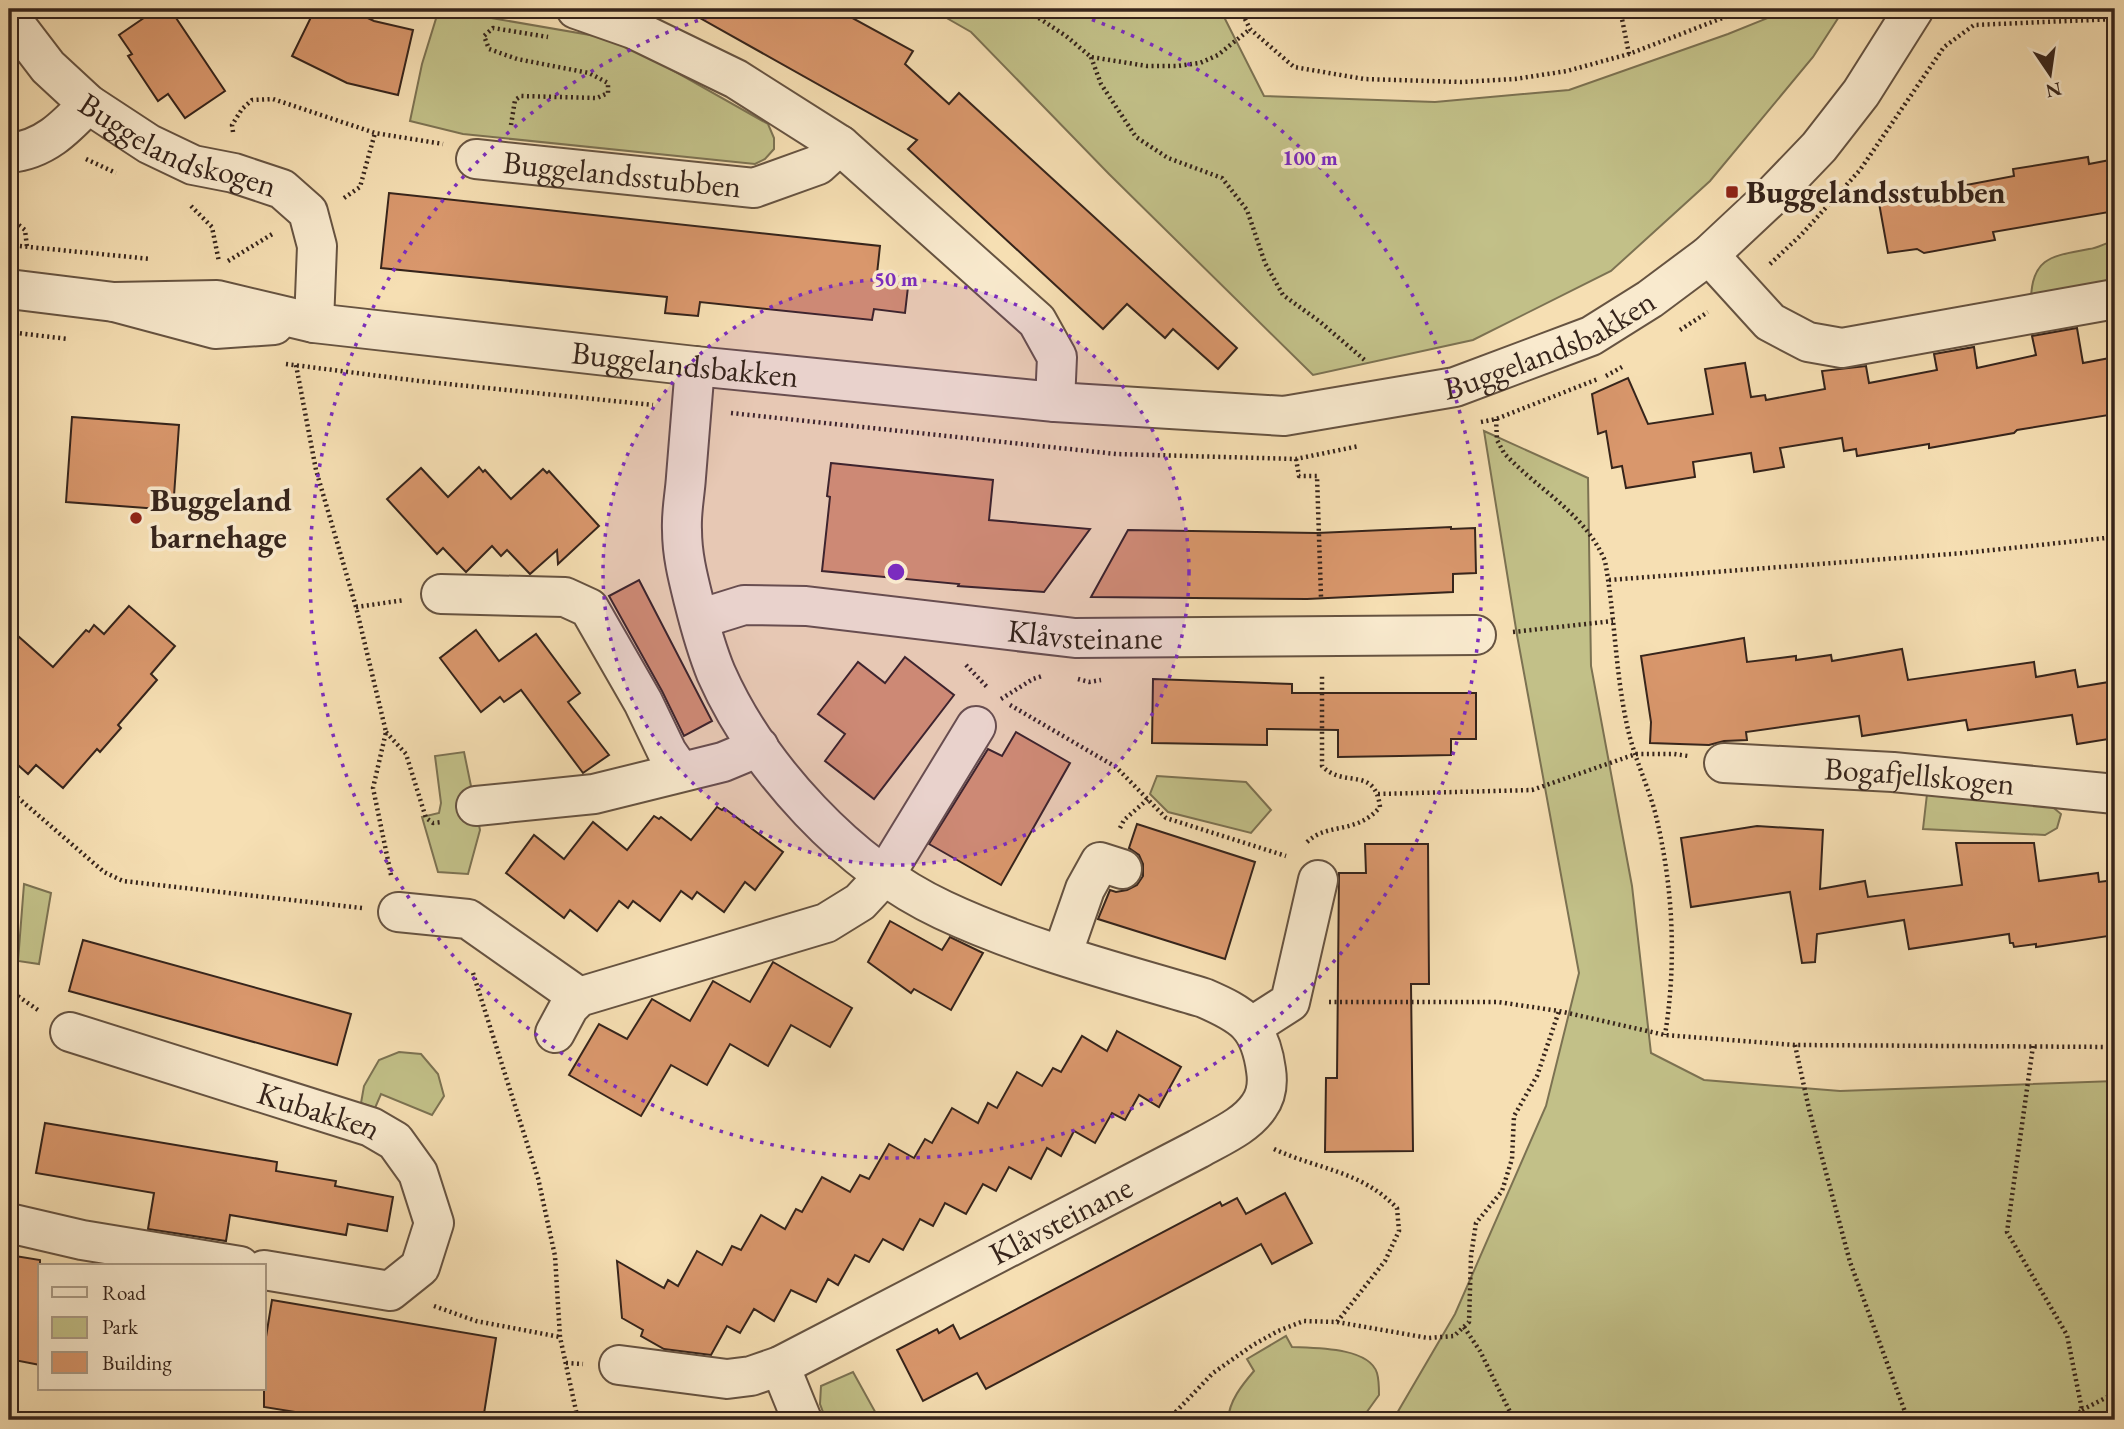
<svg xmlns="http://www.w3.org/2000/svg" width="2124" height="1429" viewBox="0 0 2124 1429" font-family="'EB Garamond',serif">
<style>
.green{fill:#c2c088;stroke:#7c7252;stroke-width:2}
.building{fill:#d9976c;stroke:#36241b;stroke-width:2}
.lines{fill:none;stroke-linecap:round;stroke-linejoin:round}
.minor-casing{stroke:#665341;stroke-width:42}
.path{stroke:#36241b;stroke-width:4.5;stroke-dasharray:2 3.5;stroke-linecap:butt}
.minor{stroke:#f9eace;stroke-width:38}
.ring{fill:none;stroke:#7b2cbf;stroke-width:3.5;stroke-dasharray:3.5 7}
.poi-dot{fill:#8f2418;stroke:#f9eace;stroke-width:2.5}
.labels{text-anchor:middle;stroke-width:7;stroke-linejoin:round;paint-order:stroke}
.street-label{font-size:32px;fill:#36241b;stroke:#f9eace}
.poi-label{font-size:32px;font-weight:bold;fill:#36241b;stroke:#f9eace;text-anchor:start}
.centre{fill:#7b2cbf;stroke:#f9eace;stroke-width:3.5}
.ring-label{font-size:21px;text-anchor:middle;font-weight:bold;fill:#7b2cbf;stroke:#f9eace;stroke-width:7;stroke-linejoin:round;paint-order:stroke}
</style>
<rect width="100%" height="100%" fill="#f6dfb3"/>
<filter id="stains"><feTurbulence type="fractalNoise" baseFrequency=".00286" numOctaves="4"/><feColorMatrix values="0 0 0 0 .2 0 0 0 0 .09 0 0 0 0 .02 0 0 0 .5 -.17"/></filter>
<radialGradient id="worn" r=".72"><stop offset=".6" stop-color="#630" stop-opacity="0"/><stop offset="1" stop-color="#630" stop-opacity=".3"/></radialGradient>
<!-- green -->
<g class="green">
<path d="M439,9L619,40L768,124L774,138V149L765,159L755,164L463,134L410,121L422,64Z"/>
<path d="M931,9H1220L1264,96L1435,102L1569,90L1728,34L1790,9H1844L1813,57L1710,181L1611,271L1473,340L1313,375L1109,174L971,32Z"/>
<path d="M2115,241V283L2031,299C2032,256 2054,256 2089,249C2099,248 2106,242 2115,241Z"/>
<path d="M1484,431L1588,478L1591,666L1632,886L1651,1053L1704,1080L1840,1091L2115,1081V1420H1393L1455,1314L1546,1106L1579,973L1517,635Z"/>
<path d="M464,752L480,830L468,874L438,872L422,817L439,813L441,803L435,756Z"/>
<path d="M1157,776L1246,782L1271,810L1251,833L1168,812L1150,794Z"/>
<path d="M1927,794L2049,804L2061,814L2057,828L2045,835L1923,829Z"/>
<path d="M24,884L51,893L39,964L18,961Z"/>
<path d="M399,1052L421,1054L438,1074L444,1096L432,1115L381,1094L375,1108L361,1103L364,1086L379,1060Z"/>
<path d="M1286,1336L1292,1347C1314,1348 1369,1347 1377,1373C1379,1380 1379,1388 1379,1395L1361,1420H1228C1229,1401 1242,1385 1254,1371L1247,1359Z"/>
<path d="M853,1372L878,1417L872,1420H826L820,1404L821,1386Z"/>
</g>
<!-- building -->
<g class="building">
<path d="M157,9H170L225,91L185,118L168,94L158,101L128,56L132,54L119,35Z"/>
<path d="M315,9H349L374,21L413,30L398,95L347,83L292,56Z"/>
<path d="M684,9H836L913,51L905,64L949,104L959,93L1237,348L1218,369L1173,329L1165,338L1127,304L1103,329L908,149L917,140Z"/>
<path d="M2088,157L2089,164L2115,159V211L1993,232L1995,240L1924,253L1917,249L1888,253L1879,203L1962,188L1961,186L2014,176L2013,169Z"/>
<path d="M389,193L880,246L877,274L909,278L905,313L874,309L872,320L700,302L698,316L665,313L667,297L381,268Z"/>
<path d="M2077,328L2083,363L2115,357V414L2017,430L2014,433L1929,448V444L1857,456L1856,449L1844,451L1842,438L1780,448L1784,467L1754,472L1751,453L1693,462L1695,477L1626,488L1622,466L1612,468L1606,431L1598,434L1592,394L1628,378L1648,424L1713,414L1705,369L1745,363L1751,397L1765,395L1766,400L1825,389L1822,371L1866,366L1869,383L1937,370L1934,354L1974,347L1977,368L2036,355L2032,336Z"/>
<path d="M72,417L179,425L173,510L66,502Z"/>
<path d="M831,463L993,480L989,520L1090,529L1044,592L958,586L959,584L822,571L830,497L827,496Z"/>
<path d="M479,467L483,472L485,470L511,499L543,469L547,473L549,471L599,526L558,564L557,550L530,574L507,550L501,556L492,546L466,572L443,548L437,554L387,499L421,468L448,497Z"/>
<path d="M1451,527V529L1475,528L1476,573L1453,574V592L1307,599L1091,597L1128,530L1317,533Z"/>
<path d="M639,580L712,721L684,736L662,691L609,596Z"/>
<path d="M129,606L175,646L151,674L157,680L118,725L121,728L100,752L97,749L63,788L36,765L28,774L9,757V628L53,667L86,630L89,632L94,625L104,634Z"/>
<path d="M476,630L499,661L536,634L580,693L568,702L609,755L583,773L521,690L504,702L500,697L481,712L440,658Z"/>
<path d="M1744,638L1747,662L1796,656V660L1831,655L1832,661L1902,649L1908,680L2034,662L2036,677L2075,670L2078,687L2115,681V738L2077,744L2072,715L1968,730L1966,720L1862,736L1859,716L1746,732L1747,740L1724,741L1709,745L1650,743L1651,722L1641,656Z"/>
<path d="M905,657L954,695L874,799L825,761L845,734L818,714L858,662L885,683Z"/>
<path d="M1153,679L1292,684V693H1476V739H1451V755L1400,756L1338,757V730L1267,729V745L1152,743Z"/>
<path d="M1016,732L1070,763L1001,885L929,844L988,749L1002,756Z"/>
<path d="M717,807L722,810L724,808L783,852L755,890L745,882L724,912L697,892L692,899L681,891L660,921L633,901L628,908L619,901L597,931L570,910L564,918L506,873L534,835L564,859L593,822L627,850L654,816L659,819L661,817L691,840Z"/>
<path d="M1137,824L1255,862L1225,959L1098,919L1110,890L1116,892L1127,890L1137,885L1143,876V864L1139,855L1129,848Z"/>
<path d="M1757,826L1823,830L1820,889L1865,881L1868,897L1962,885L1956,843H2034L2039,881L2098,873L2099,882L2115,880V935L2036,947V944L2014,947L2013,943H2010L2009,934L1909,949L1904,920L1817,934L1815,962L1802,963L1790,892L1691,907L1681,838Z"/>
<path d="M1365,844H1428L1429,984H1411L1413,1151L1325,1152L1326,1078H1337L1339,873H1366Z"/>
<path d="M890,921L942,950L950,937L983,953L951,1010L914,989L911,993L868,962Z"/>
<path d="M83,940L351,1014L337,1065L69,991Z"/>
<path d="M773,962L852,1008L830,1047L791,1025L768,1066L730,1044L707,1085L671,1065L641,1116L569,1075L599,1024L627,1039L652,999L690,1021L713,981L750,1002Z"/>
<path d="M1117,1031L1181,1067L1159,1107L1139,1095L1125,1120L1112,1113L1095,1143L1074,1131L1061,1156L1047,1148L1031,1179L1009,1167L996,1191L983,1184L966,1214L945,1203L933,1226L920,1219L903,1250L883,1239L869,1262L855,1255L838,1285L828,1279L816,1302L791,1290L774,1321L754,1309L740,1333L727,1326L711,1355L664,1349L641,1336L643,1330L622,1318L617,1261L664,1288L668,1280L678,1286L697,1251L722,1265L732,1246L741,1250L761,1215L785,1229L796,1209L802,1212L822,1177L850,1192L860,1175L869,1179L889,1144L914,1158L925,1139L932,1143L952,1108L978,1123L988,1103L997,1108L1017,1072L1042,1086L1053,1068L1061,1072L1082,1036L1107,1051Z"/>
<path d="M45,1123L277,1162L276,1171L336,1181L335,1186L393,1197L387,1231L348,1224L346,1235L230,1215L226,1241L148,1229L154,1193L36,1173Z"/>
<path d="M1285,1193L1312,1243L1272,1264L1261,1244L986,1389L977,1373L923,1401L897,1350L937,1329L939,1333L953,1325L960,1339L1220,1202L1222,1206L1237,1198L1246,1214Z"/>
<path d="M9,1255L40,1260V1365L9,1359Z"/>
<path d="M272,1300L496,1338L483,1420H345L264,1407V1349Z"/>
</g>
<g class="lines">
<!-- minor casing -->
<g class="minor-casing">
<g id="minor">
<path d="M576,9L633,29L736,79L840,145L1037,321L1057,357L1055,402"/>
<path id="s1" d="M9,16L48,67L88,104L149,144L193,165L234,173L282,189L308,212L317,246L314,323"/>
<path d="M9,153C44,150 65,128 88,104"/>
<path id="s2" d="M476,159L754,188L818,165L840,145"/>
<path d="M1709,255L1770,322L1808,342L1842,348L2115,299"/>
<path d="M9,289L114,302L215,329L274,325"/>
<path id="s3" d="M114,302L217,300L314,323L695,366L1055,402L1284,416L1455,387L1591,336L1650,299L1709,255L1771,197L1819,147L1861,93L1914,9"/>
<path d="M441,594L565,597L589,608L643,702L667,752L680,771"/>
<path id="s4" d="M699,619L744,605L806,606L1075,638L1476,635"/>
<path id="s5" d="M1724,763L1893,772L2115,794"/>
<path d="M476,806L594,794L723,762L759,747"/>
<path d="M398,912L468,919L579,997"/>
<path d="M1062,955L1085,889L1100,862L1122,869"/>
<path d="M1251,1027L1290,1002L1318,880"/>
<path id="s6" d="M70,1032L371,1127L395,1141L418,1173L434,1223L420,1267L390,1291L264,1270"/>
<path d="M555,1033L569,1007L579,997L826,923L860,902L885,875L976,726"/>
<path d="M9,1223L82,1240L240,1266"/>
<path id="s7" d="M619,1365L727,1379L751,1376L780,1366L1198,1149C1219,1137 1246,1126 1259,1106C1267,1095 1268,1083 1266,1070C1260,1025 1243,1015 1204,998C1117,972 1026,949 943,910C849,866 758,768 716,673C707,651 700,626 694,602C688,578 682,555 682,530C681,512 685,494 686,477C689,440 692,403 695,366"/>
<path d="M780,1366L802,1420"/>
</g>
</g>
<!-- path -->
<g class="path">
<path d="M1025,9L1066,36L1091,57L1147,66H1177L1200,63L1218,55L1250,29"/>
<path d="M1240,9L1250,29L1294,67L1364,79L1461,82L1515,79L1567,71L1629,54L1746,9"/>
<path d="M1620,9L1629,54"/>
<path d="M1091,57L1101,84L1136,137L1168,158L1222,178L1247,210L1265,263L1283,295L1319,321L1367,362"/>
<path d="M511,125L515,100L521,96L597,98L608,93V83L589,73L517,59L489,49L484,36L493,28L548,37"/>
<path d="M233,132L232,125L242,109L252,100L273,99L375,133L443,144"/>
<path d="M86,159L116,173"/>
<path d="M344,198L360,187L375,133"/>
<path d="M191,206L212,227L219,262"/>
<path d="M9,221L15,222L25,230L27,247"/>
<path d="M9,245L151,259"/>
<path d="M228,261L274,233"/>
<path d="M1770,264L1801,235L1860,170L1944,47L1974,25L2115,19"/>
<path d="M1680,330L1708,312"/>
<path d="M9,332L68,339"/>
<path d="M286,364L419,381L653,405"/>
<path d="M296,365L316,470L356,607L386,732L373,788L391,875"/>
<path d="M1606,376L1622,367"/>
<path d="M731,413L1116,454L1296,459L1359,446"/>
<path d="M1496,419L1497,440L1504,453C1538,490 1585,513 1605,561C1615,615 1615,671 1627,725C1633,755 1647,783 1655,812C1673,884 1677,961 1665,1035"/>
<path d="M1481,422L1496,419L1598,379"/>
<path d="M1296,459L1299,476H1317L1321,597"/>
<path d="M1609,580L1964,553L2115,537"/>
<path d="M356,607L405,600"/>
<path d="M1513,632L1613,621"/>
<path d="M966,665L987,687"/>
<path d="M1078,679L1089,682L1101,680"/>
<path d="M1001,699L1033,679L1042,676"/>
<path d="M1010,705L1116,767L1166,818L1286,856"/>
<path d="M386,732L406,754L426,818L433,823L442,822"/>
<path d="M9,790L104,872L123,881L362,908"/>
<path d="M1378,794L1532,790L1636,754H1674L1688,756"/>
<path d="M1120,828L1124,820L1148,799"/>
<path d="M1307,842C1328,822 1356,835 1380,807C1375,765 1344,789 1322,766V676"/>
<path d="M473,973L538,1178L555,1256L560,1337L578,1420"/>
<path d="M9,990L38,1010"/>
<path d="M1329,1002H1498L1559,1011L1665,1035L1795,1045L2115,1047"/>
<path d="M1795,1045L1809,1109L1850,1262L1908,1420"/>
<path d="M2033,1046L2007,1232L2067,1335L2082,1410L2071,1420"/>
<path d="M1274,1149C1319,1170 1360,1170 1397,1208L1399,1231L1385,1261L1337,1322"/>
<path d="M434,1306L476,1321L560,1337"/>
<path d="M1464,1327L1480,1351L1514,1420"/>
<path d="M566,1363L583,1364"/>
<path d="M2082,1410L2115,1393"/>
<path d="M1168,1420L1213,1373L1253,1345L1278,1331L1304,1321L1337,1322L1428,1338L1454,1336L1469,1322L1471,1256L1476,1223L1502,1191L1512,1159L1514,1116L1537,1076L1559,1011"/>
</g>
<!-- minor -->
<use href="#minor" class="minor"/>
</g>
<!-- distance rings -->
<circle cx="896" cy="572" r="293" fill="#7b2cbf" fill-opacity=".12"/>
<g class="ring">
<circle cx="896" cy="572" r="293"/>
<path d="M1062 10A586 586 0 1 1 730 10"/>
</g>
<!-- markers -->
<g class="poi-dot">
<rect x="1725" y="185" width="14" height="14" rx="3.5"/>
<circle cx="136" cy="518" r="7"/>
</g>
<g class="labels">
<!-- street labels -->
<g class="street-label">
<text dy="11" stroke="none"><textPath href="#s1" startOffset="219">Buggelandskogen</textPath></text>
<text dy="11" stroke="none"><textPath href="#s2" startOffset="147">Buggelandsstubben</textPath></text>
<text dy="11" stroke="none"><textPath href="#s3" startOffset="1454">Buggelandsbakken</textPath></text>
<text dy="11" stroke="none"><textPath href="#s3" startOffset="576">Buggelandsbakken</textPath></text>
<text dy="11" stroke="none"><textPath href="#s4" startOffset="390">Klåvsteinane</textPath></text>
<text dy="11" stroke="none"><textPath href="#s5" startOffset="196">Bogafjellskogen</textPath></text>
<text dy="11" stroke="none"><textPath href="#s6" startOffset="261">Kubakken</textPath></text>
<text dy="11" stroke="none"><textPath href="#s7" startOffset="480">Klåvsteinane</textPath></text>
</g>
<!-- poi labels -->
<g class="poi-label">
<text x="1746" y="203">Buggelandsstubben</text>
<text x="150" y="511">Buggeland<tspan x="150" dy="37">barnehage</tspan></text>
</g>
</g>
<circle cx="896" cy="572" r="10" class="centre"/>
<g class="ring-label">
<text x="1310" y="165">100 m</text>
<text x="896" y="286">50 m</text>
</g>
<!-- margin -->
<rect width="2124" height="1429" fill="none" stroke="#f6dfb3" stroke-width="35"/>
<rect x="10" y="10" width="2103" height="1408" fill="none" stroke="#36241b" stroke-width="3.5"/>
<rect x="18" y="18" width="2089" height="1394" fill="none" stroke="#36241b" stroke-width="2"/>
<!-- legend -->
<rect x="38" y="1264" width="228" height="126" fill="#f9eace" stroke="#ab9b86" stroke-width="2"/>
<rect x="52" y="1287" width="35" height="10" fill="#f9eace" stroke="#ab9b86" stroke-width="2"/>
<text x="102" y="1300" font-size="21" fill="#36241b">Road</text>
<rect x="52" y="1317" width="35" height="21" fill="#c2c088" stroke="#ab9b86" stroke-width="2"/>
<text x="102" y="1334" font-size="21" fill="#36241b">Park</text>
<rect x="52" y="1352" width="35" height="21" fill="#d9976c" stroke="#ab9b86" stroke-width="2"/>
<text x="102" y="1370" font-size="21" fill="#36241b">Building</text>
<!-- north arrow -->
<g transform="translate(2050 74) rotate(167)" stroke="#f9eace" stroke-width="5" paint-order="stroke">
<path d="M0-5L12 26L0 18L-12 26Z" fill="#36241b"/>
<text y="-10" font-size="19" font-weight="bold" text-anchor="middle" fill="#36241b">N</text>
</g>
<rect width="100%" height="100%" filter="url(#stains)"/>
<rect width="100%" height="100%" fill="url(#worn)"/>
</svg>
